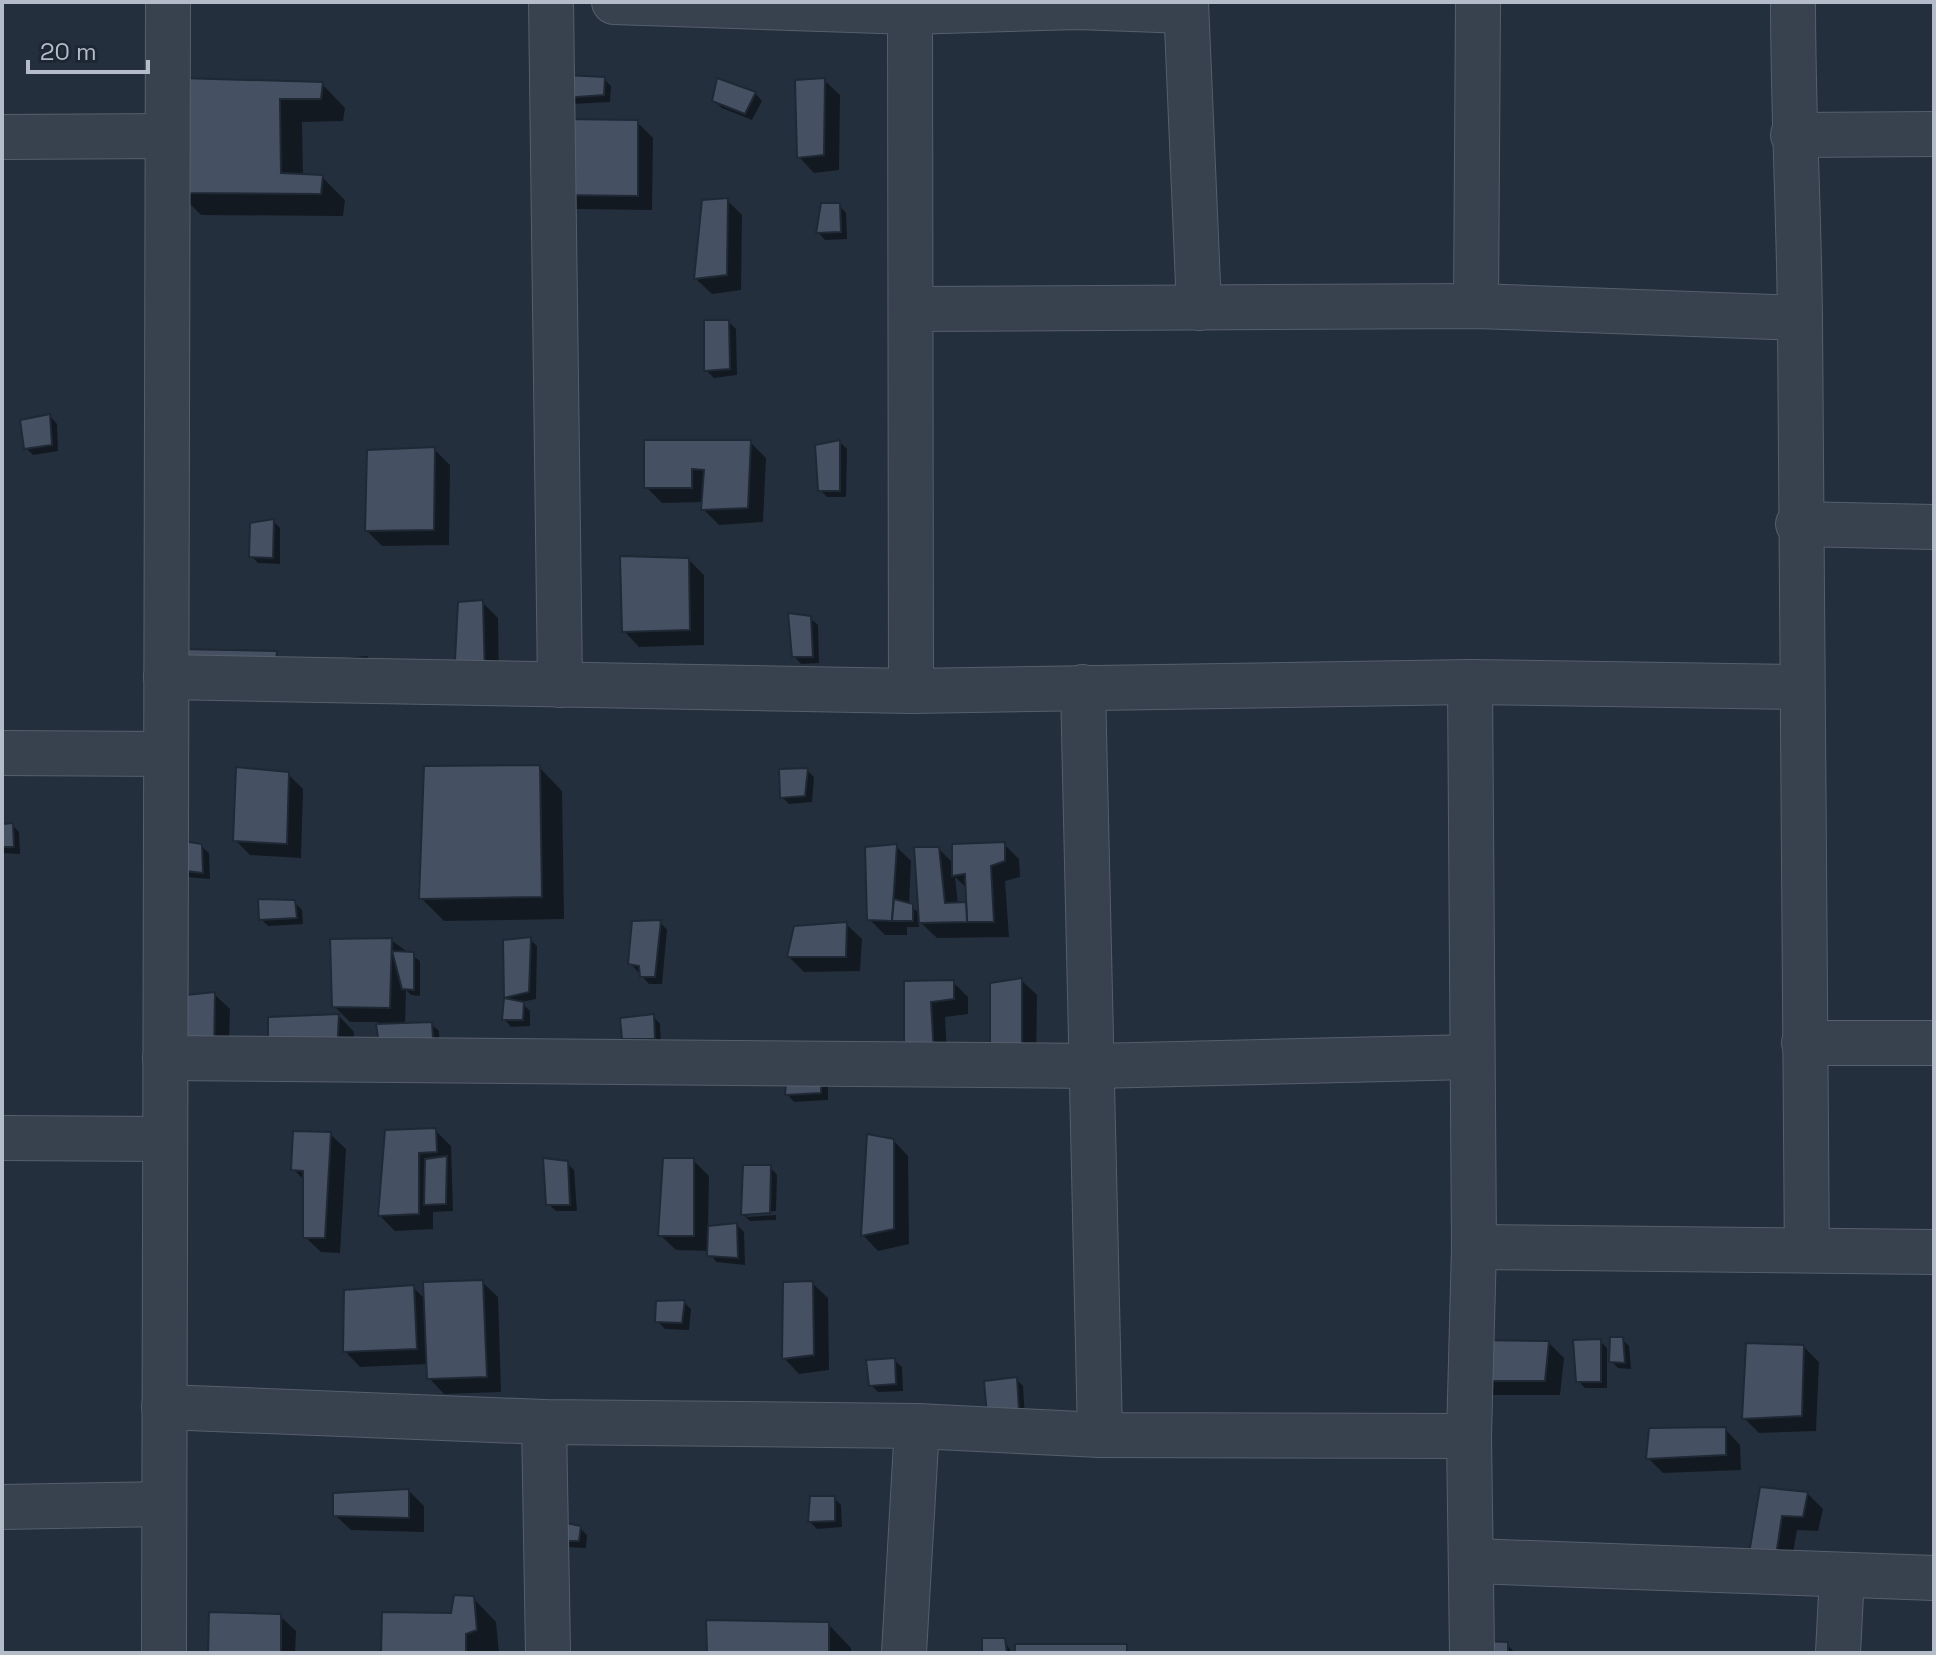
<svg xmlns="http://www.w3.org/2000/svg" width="1936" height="1655" viewBox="0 0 1936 1655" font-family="'Space Grotesk',sans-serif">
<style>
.shadow{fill:#0007;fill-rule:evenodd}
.building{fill:#455162;stroke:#1f2835;stroke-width:2}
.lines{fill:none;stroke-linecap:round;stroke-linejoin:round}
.minor-casing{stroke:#565f6c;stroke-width:46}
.minor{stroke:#38414e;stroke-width:44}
</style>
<rect width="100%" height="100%" fill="#242f3e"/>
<!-- shadow -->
<g class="shadow">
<path d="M604,79L611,86L610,102L572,104L565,97Z"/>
<path d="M182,80L322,84L345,108L343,121L302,122L303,176L322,177L345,200L343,216L201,215L178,192Z"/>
<path d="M824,80L840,95L839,170L814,173L799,157Z"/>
<path d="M755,93L762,101L752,120L722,108L714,101Z"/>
<path d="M637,122L653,138L652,210L575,209L559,194Z"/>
<path d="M727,200L742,215L741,290L712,294L696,279Z"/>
<path d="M839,205L846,213L847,239L825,240L818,232Z"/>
<path d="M729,322L736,329L737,375L714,378L706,370Z"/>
<path d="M50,416L57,424L58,451L33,455L26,448Z"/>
<path d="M750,442L766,458L763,522L719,525L703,509L704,502L662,503L646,487Z"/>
<path d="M840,442L847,449L846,497H827L820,490Z"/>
<path d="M434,449L450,465L449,545L382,546L367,531Z"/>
<path d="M273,521L280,528V564L258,563L251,556Z"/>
<path d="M689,560L704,575V645L639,647L624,631Z"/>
<path d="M482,602L498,618L499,692L471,693Z"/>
<path d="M810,618L818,625L819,663L801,664L794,656Z"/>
<path d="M367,656L374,663L342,678L344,658Z"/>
<path d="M539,767L562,791L564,919L444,921L421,898Z"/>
<path d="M807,770L814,777L812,802L789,804L782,797Z"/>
<path d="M288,774L303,789L301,858L250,855L235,840Z"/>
<path d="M12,825L19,832L20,854L2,853V826Z"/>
<path d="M1004,844L1019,859L1020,877L1005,881L1009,937L937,938L919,921V927H907V935H885L869,919L896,846L911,861L909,905L921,914L939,849L954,864ZM955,877L968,889V904H958Z"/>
<path d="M201,846L209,853L210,879L186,877L179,869Z"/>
<path d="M294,902L302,910L303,924L268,926L261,919Z"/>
<path d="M660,922L667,930L662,984H649L630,963Z"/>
<path d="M846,924L862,939L860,971L804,972L789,957Z"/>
<path d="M530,939L537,946L536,999L521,1002L530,1011V1026L511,1027L504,1019L505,942Z"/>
<path d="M391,940L420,961V996L411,995L406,990L405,1025L431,1024L439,1031L440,1061L382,1051L378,1022H350L334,1006Z"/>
<path d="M1021,980L1037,995L1036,1072H1007Z"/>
<path d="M953,982L968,997V1014L945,1017L948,1068L921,1073L906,983Z"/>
<path d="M214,994L230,1009L228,1069L179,998Z"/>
<path d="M339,1016L354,1032L352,1070L270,1019Z"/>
<path d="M653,1016L660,1024L661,1045H631L624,1038Z"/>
<path d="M828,1076V1100L794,1102L787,1094Z"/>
<path d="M435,1130L451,1146L453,1211L433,1212V1229L395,1231L380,1216L387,1132Z"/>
<path d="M330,1134L346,1149L340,1253L321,1252L305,1237V1181L293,1169Z"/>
<path d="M893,1140L908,1156L909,1244L878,1251L863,1235Z"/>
<path d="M693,1160L709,1176L708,1228L737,1225L744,1232L745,1265L716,1262L709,1251L676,1250L660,1235Z"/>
<path d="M567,1163L574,1170L577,1211H556L548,1204Z"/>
<path d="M770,1167L777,1175L776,1211L747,1213V1217L776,1215V1220L750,1221L743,1214Z"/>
<path d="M482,1282L498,1297L501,1392L444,1394L429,1378L428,1364L360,1367L345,1351L413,1287L425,1299Z"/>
<path d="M812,1283L828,1298L829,1370L799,1374L784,1358Z"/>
<path d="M684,1302L691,1309L689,1330L665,1329L657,1321Z"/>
<path d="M1622,1339L1629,1346L1631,1369L1618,1368L1611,1361Z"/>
<path d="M1600,1341L1607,1348V1388H1585L1578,1381Z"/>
<path d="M1549,1343L1564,1358L1560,1395H1489L1473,1380Z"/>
<path d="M1804,1347L1819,1362L1816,1431L1759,1433L1744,1418Z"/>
<path d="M894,1360L902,1367L903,1391L878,1392L871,1385Z"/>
<path d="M1016,1379L1023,1386L1026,1434L989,1426Z"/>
<path d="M1725,1429L1740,1445L1741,1470L1663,1473L1648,1458Z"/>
<path d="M1762,1489L1808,1494L1823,1509L1818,1531L1797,1530L1788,1583L1765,1580Z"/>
<path d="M409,1491L424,1506V1532L351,1530L335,1515Z"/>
<path d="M834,1498L841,1505L842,1527L817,1529L810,1522Z"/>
<path d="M580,1528L587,1535L586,1548L563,1547L556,1540Z"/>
<path d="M473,1598L496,1622L499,1653H383L453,1616Z"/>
<path d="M280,1616L296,1631L295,1653H210Z"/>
<path d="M828,1624L851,1648V1653H709Z"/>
<path d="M1004,1640L1012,1653H984Z"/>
<path d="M1507,1644L1515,1653H1484Z"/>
</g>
<!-- building -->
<g class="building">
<path d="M565,75L605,77L604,95L563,98Z"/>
<path d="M180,78L323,82L321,99H280L281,173L323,175L321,194L176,193Z"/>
<path d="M717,78L756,92L745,114L712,101Z"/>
<path d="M825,78L824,155L797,158L795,80Z"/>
<path d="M562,119L638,120V196L557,195Z"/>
<path d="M728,198L727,275L694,279L702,200Z"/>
<path d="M821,203H840L841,232L816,233Z"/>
<path d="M704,320H729L730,369L704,371Z"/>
<path d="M50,414L52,445L24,449L20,420Z"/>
<path d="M644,440H751L748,508L701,510L704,470L692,469V488H644Z"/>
<path d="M840,440V491H818L815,445Z"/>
<path d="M435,447L434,530L365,531L367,450Z"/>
<path d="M274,519L273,558L249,557L250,523Z"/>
<path d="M620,556L689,558L690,630L622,632Z"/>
<path d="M483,600L485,677L454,679L458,602Z"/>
<path d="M788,613L811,616L813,657H792Z"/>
<path d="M179,649L277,651L275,677L177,675Z"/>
<path d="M540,765L542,897L419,899L424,766Z"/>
<path d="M236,767L289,772L287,844L233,841Z"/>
<path d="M808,768L805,796L780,798L779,769Z"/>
<path d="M13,823L14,847H2V824Z"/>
<path d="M176,840L202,844L203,873L177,870Z"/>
<path d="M1005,842V861L991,866L994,922H967L965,874L952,876V844Z"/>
<path d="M897,844L892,921L867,920L865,847Z"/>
<path d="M914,847H939L945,903L966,902L967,922L919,923Z"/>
<path d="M258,899L295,900L297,918L259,920Z"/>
<path d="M894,899L913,904V921H892Z"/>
<path d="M661,920L655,977H640L639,966L628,964L632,921Z"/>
<path d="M847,922L846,957H787L794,926Z"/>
<path d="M531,937L529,992L504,998L503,940Z"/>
<path d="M392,938L390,1008L332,1007L330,939Z"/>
<path d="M392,951L414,952V990L402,989Z"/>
<path d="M1022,978V1057H990V983Z"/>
<path d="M954,980V999L931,1002L934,1054L904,1058V981Z"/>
<path d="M215,992L214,1054L179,1056L177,996Z"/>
<path d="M504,998L524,1002L523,1020H502Z"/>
<path d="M339,1014L337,1055H268V1017Z"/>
<path d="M654,1014L655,1039H622L620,1018Z"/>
<path d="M432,1022L434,1055L380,1052L376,1024Z"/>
<path d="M822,1067L821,1093L785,1095L787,1069Z"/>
<path d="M436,1128L437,1152L419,1153V1214L378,1216L385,1130Z"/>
<path d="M293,1131L331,1132L325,1238H303V1171L291,1170Z"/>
<path d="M867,1134L894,1139V1229L861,1236Z"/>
<path d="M447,1156L446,1204L424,1205L425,1159Z"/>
<path d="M543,1158L568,1161L570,1205H546Z"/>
<path d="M663,1158H694V1236H658Z"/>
<path d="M743,1165H771L770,1213L741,1215Z"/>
<path d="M737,1223L738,1258L707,1256L708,1226Z"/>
<path d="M483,1280L487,1377L427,1379L423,1282Z"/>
<path d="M813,1281L814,1355L782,1359L783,1282Z"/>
<path d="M414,1285L417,1349L343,1352L344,1290Z"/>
<path d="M685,1300L682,1323L655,1322L656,1301Z"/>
<path d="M1610,1337H1623L1625,1363L1609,1362Z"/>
<path d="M1601,1339V1382H1576L1573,1340Z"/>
<path d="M1472,1340L1549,1341L1545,1381H1471Z"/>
<path d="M1746,1343L1804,1345L1802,1416L1742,1419Z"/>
<path d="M895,1358L896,1384L869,1386L866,1360Z"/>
<path d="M1017,1377L1020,1427H988L984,1381Z"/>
<path d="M1726,1427V1455L1646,1459L1649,1428Z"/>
<path d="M1760,1487L1808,1492L1803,1517L1782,1516L1774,1569L1747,1566Z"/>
<path d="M409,1489V1518L333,1516V1493Z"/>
<path d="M810,1496H835V1521L808,1522Z"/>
<path d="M556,1521L581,1526L579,1541H553Z"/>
<path d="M454,1595L474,1596L477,1630L466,1634V1653H381L382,1612L451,1613Z"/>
<path d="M209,1612L281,1614V1653H208Z"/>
<path d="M706,1620L829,1622V1653H707Z"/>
<path d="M982,1638H1005L1007,1653H982Z"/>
<path d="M1483,1641L1508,1642V1653H1482Z"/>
<rect x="1015" y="1644" width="112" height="9"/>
</g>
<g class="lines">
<!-- minor casing -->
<g class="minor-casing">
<g id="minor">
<path d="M551,2L560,685"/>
<path d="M614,2L910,12L1078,7L1186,11"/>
<path d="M1186,2L1199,308"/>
<path d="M1793,2C1793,109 1799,215 1800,321C1801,631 1803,940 1807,1249"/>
<path d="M910,12L911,691"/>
<path d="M1793,135L1934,134"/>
<path d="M2,137L167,136"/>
<path d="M1476,306L1478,2"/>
<path d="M913,309L1476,306L1800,318"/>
<path d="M1798,524L1934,527"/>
<path d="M166,677L911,691L1470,682L1800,687"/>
<path d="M1470,682L1474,1247L1469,1436L1472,1653"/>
<path d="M1083,687L1100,1435"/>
<path d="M2,753L166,754"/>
<path d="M1804,1043H1934"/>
<path d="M165,1058L1095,1066L1471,1057"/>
<path d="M2,1138L165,1139"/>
<path d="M1474,1247L1934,1252"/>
<path d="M164,1407L544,1422L917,1426L1100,1435L1469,1436"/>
<path d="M544,1422L548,1653"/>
<path d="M2,1507L164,1504"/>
<path d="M1473,1561L1934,1578"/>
<path d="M164,1653L168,2"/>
<path d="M904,1653L917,1426"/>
<path d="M1838,1653L1842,1575"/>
</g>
</g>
<!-- minor -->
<use href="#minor" class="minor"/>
</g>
<!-- border -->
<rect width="1936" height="1655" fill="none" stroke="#b4bcc9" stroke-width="8"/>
<!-- scale -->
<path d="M28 60v12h120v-12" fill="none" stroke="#b4bcc9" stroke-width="4"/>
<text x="40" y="60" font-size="24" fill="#b4bcc9" stroke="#1d2633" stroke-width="6" paint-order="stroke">20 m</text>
</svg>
